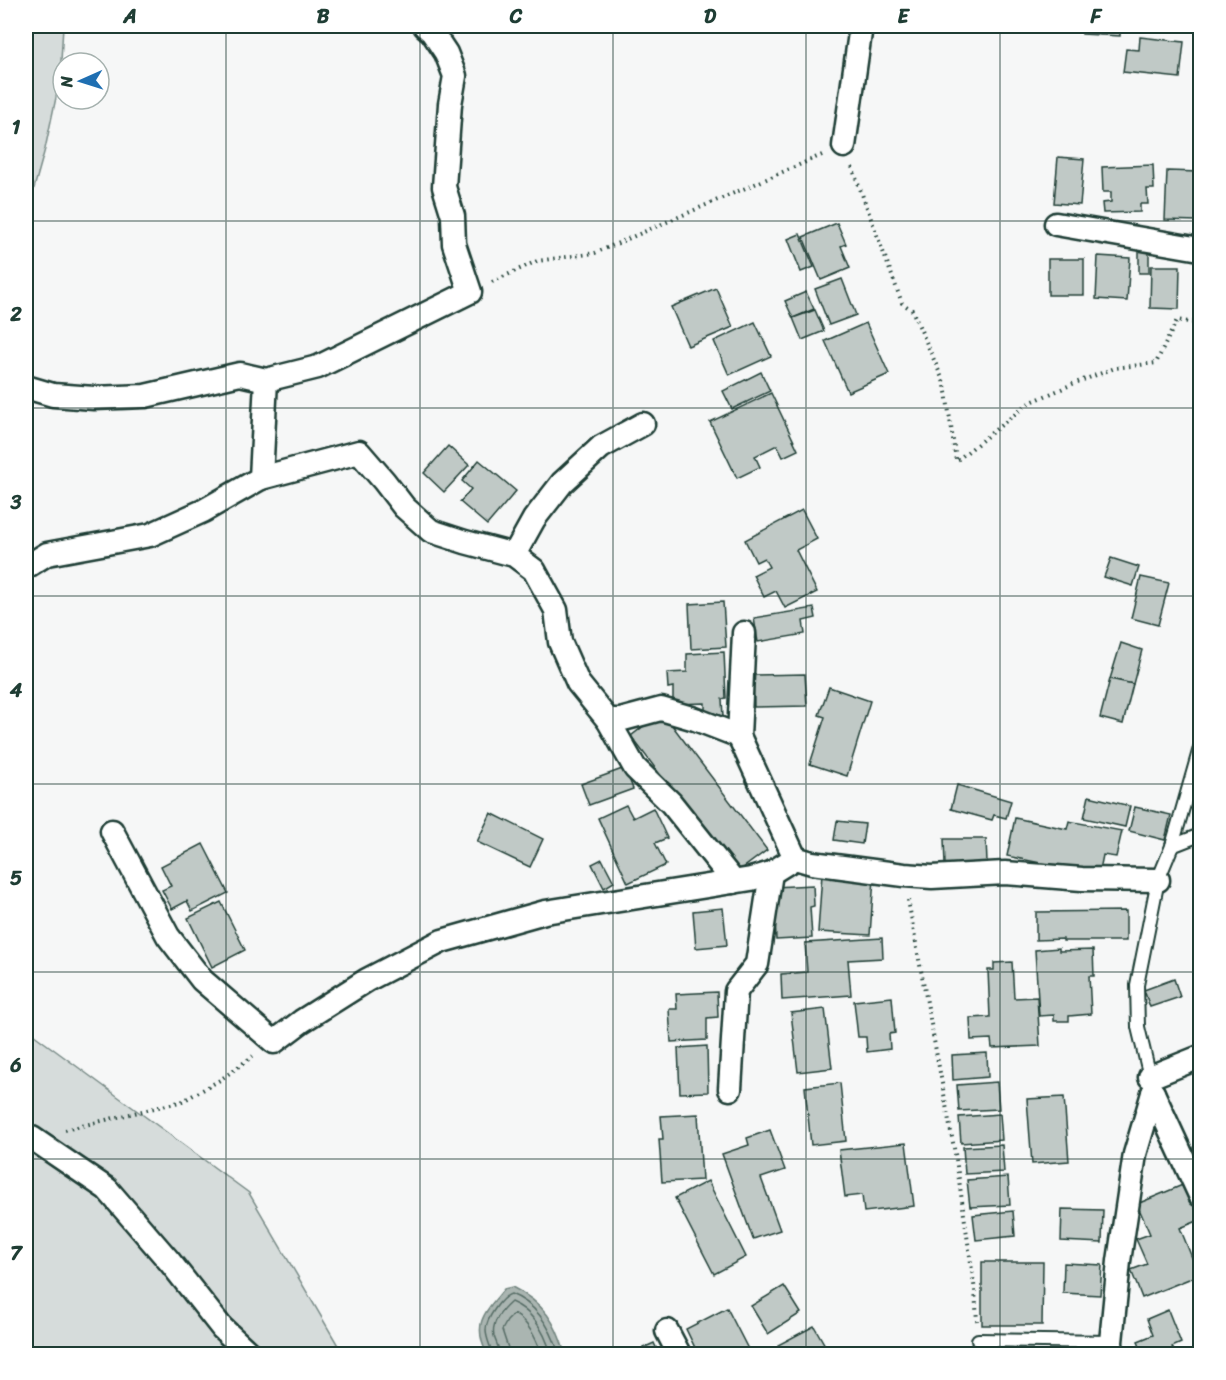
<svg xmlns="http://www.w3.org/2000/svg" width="1226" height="1380" viewBox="0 0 1226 1380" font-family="Sriracha,sans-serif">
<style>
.green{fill:#d6dcdb;stroke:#7a8c88;stroke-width:1.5}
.water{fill:#aab5b1;stroke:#72857f;stroke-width:1.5}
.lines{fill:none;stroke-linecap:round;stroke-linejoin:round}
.shore{stroke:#576d66;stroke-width:1.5}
.building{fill:#c0c9c6;stroke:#1f3d34;stroke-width:1.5}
.lane-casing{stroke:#1f3d34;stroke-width:16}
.street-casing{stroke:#1f3d34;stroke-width:27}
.path{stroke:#1f3d34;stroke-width:4;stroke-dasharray:1.5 4.5;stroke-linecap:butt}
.lane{stroke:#fff;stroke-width:12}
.street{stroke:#fff;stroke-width:22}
.grid{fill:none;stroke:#1f3d34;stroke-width:1.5;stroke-opacity:0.55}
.neatline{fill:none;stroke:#1f3d34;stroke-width:2}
.grid-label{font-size:20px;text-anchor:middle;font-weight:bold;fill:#1f3d34}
</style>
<rect width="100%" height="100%" fill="#f6f7f7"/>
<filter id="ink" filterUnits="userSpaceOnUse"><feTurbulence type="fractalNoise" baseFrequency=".0167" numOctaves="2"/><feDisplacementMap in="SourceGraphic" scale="12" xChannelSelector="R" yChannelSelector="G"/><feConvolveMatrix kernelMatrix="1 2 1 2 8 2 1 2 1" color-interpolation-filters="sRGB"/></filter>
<g filter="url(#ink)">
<!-- green -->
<g class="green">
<path d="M26,26H63L60,79L45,149L33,192L26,207Z"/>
<path d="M26,1029L249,1193L343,1354H26Z"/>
</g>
<!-- water -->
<path class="water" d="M512,1287C544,1303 556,1322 565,1354H487C472,1324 484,1313 504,1289Z"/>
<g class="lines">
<!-- shore -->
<g class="shore">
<path d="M492,1354C491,1346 486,1339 486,1330C486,1319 501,1297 511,1294C537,1304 551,1328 559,1354"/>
<path d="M500,1354C499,1347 496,1343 494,1336C491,1323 502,1310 511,1302C533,1311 545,1333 551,1354"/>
<path d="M509,1354L508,1348L502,1330L507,1321L514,1314C529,1322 536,1339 542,1354"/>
</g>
</g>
<!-- building -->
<g class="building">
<path d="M1082,26H1120V36L1082,34Z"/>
<path d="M1140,37L1184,42L1180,78L1123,72L1126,49L1139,50Z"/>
<path d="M1058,157L1084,159L1080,205L1054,203Z"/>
<path d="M1153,165L1154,189H1147L1148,204H1140V212L1103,213L1102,203L1111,202V192H1103L1102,167Z"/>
<path d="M1167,171L1199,172L1197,221L1165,220Z"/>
<path d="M837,223L846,244L841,246L850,268L821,280L803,237Z"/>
<path d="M800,234L814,267L801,272L788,239Z"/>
<rect x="1139" y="250" width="10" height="23"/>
<path d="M1098,256L1130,258L1127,301L1096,299Z"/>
<rect x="1048" y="259" width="36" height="36"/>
<path d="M1151,266H1180L1179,309L1150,308Z"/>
<path d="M842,279L856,315L829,325L815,289Z"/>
<path d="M716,288L733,327L688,346L671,307Z"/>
<path d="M806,292L814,309L793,318L785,301Z"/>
<path d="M815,310L824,331L802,340L793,318Z"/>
<path d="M755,322L771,356L729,375L714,341Z"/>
<path d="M866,323L889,374L848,392L825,341Z"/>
<path d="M761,372L770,391L732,409L723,391Z"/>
<path d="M771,393L798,450L783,457L777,445L755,456L760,467L737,478L710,422Z"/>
<path d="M448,446L469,465L444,492L424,473Z"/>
<path d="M479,460L516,491L487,525L460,502L471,489L462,481Z"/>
<path d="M802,510L817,539L796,550L817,592L785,608L776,591L764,597L753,575L769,567L764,558L756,562L745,540Z"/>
<path d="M1111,558L1139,567L1133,586L1104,577Z"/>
<path d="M1141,577L1169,583L1158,625L1131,618Z"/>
<path d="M723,602L726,647L691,649L689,604Z"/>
<path d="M814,608L816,618L803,621L805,634L758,642L754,618Z"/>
<path d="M1121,643L1142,650L1133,684L1110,679Z"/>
<path d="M724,652L726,698L722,699L723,717L705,718V703L673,704V687L668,688L667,673L687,672V654Z"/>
<path d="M805,674L807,706L754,707L753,675Z"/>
<path d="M1110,679L1133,684L1123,724L1100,718Z"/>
<path d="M829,687L870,701L847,776L810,764L825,717L819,715Z"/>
<path d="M662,712L767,850L735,874L631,736Z"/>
<path d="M625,768L633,789L589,805L581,784Z"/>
<path d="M957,785L1011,801L1006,818L994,815L992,820L951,809Z"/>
<path d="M1089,796L1130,806L1125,827L1084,818Z"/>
<path d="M626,805L633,818L653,808L667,838L655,843L666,865L628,883L598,818Z"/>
<path d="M1135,807L1171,815L1165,840L1129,831Z"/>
<path d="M491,813L543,839L530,867L477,842Z"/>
<path d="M1015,818L1067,829L1069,821L1122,831L1116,857L1103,855L1099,875L1007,856Z"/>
<path d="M837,821L865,824L862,844L834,840Z"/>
<path d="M944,839H986L987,863L945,864Z"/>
<path d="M203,844L228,893L192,911L187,901L172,909L162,890L171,886L161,866Z"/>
<path d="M602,859L614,882L604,888L592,864Z"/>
<path d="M822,874L874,878L870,935L818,932Z"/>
<path d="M813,885L814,906L810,907L812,938L776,940L774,887Z"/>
<path d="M221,902L245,950L212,967L188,918Z"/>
<path d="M723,908L727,945L696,948L693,911Z"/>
<path d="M1126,911V941H1063V939L1036,940V912Z"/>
<path d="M882,938L883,958L848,960L851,995L782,1000L781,974L807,972L805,943Z"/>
<path d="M1059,948V951L1093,950L1094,976H1089L1091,1014L1069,1016V1021H1054V1015L1039,1016L1035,950Z"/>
<path d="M1012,962L1014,998L1037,997L1040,1046L992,1048L991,1039L971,1040L970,1018L990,1017L988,970H994V963Z"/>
<path d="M1174,979L1180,997L1150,1007L1144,990Z"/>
<path d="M717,992L718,1017L707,1018V1040L671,1042L669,1009H677L676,994Z"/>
<path d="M892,997L895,1033L889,1034L890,1049L867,1052L866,1037H858L854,1001Z"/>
<path d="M825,1009L832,1068L798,1072L791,1013Z"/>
<path d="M707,1046L708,1092L680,1093L678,1048Z"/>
<path d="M987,1053L988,1077L953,1080L952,1055Z"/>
<path d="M997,1082L999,1109L959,1111L957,1085Z"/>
<path d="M840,1083L846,1141L811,1145L805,1087Z"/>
<path d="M1064,1097L1069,1161L1032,1164L1027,1099Z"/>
<path d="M698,1114L702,1180L662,1182L659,1139H663L661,1116Z"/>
<path d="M1000,1114L1002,1140L961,1143L959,1117Z"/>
<path d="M770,1130L785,1170L761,1178L780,1230L753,1239L722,1154L749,1145L747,1138Z"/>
<path d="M906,1143L914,1206L864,1212L862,1195L845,1197L839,1150Z"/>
<path d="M1002,1145L1004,1172L965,1174L963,1147Z"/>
<path d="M1008,1177L1010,1205L970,1207L967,1180Z"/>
<path d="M708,1181L746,1257L714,1274L675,1198Z"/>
<path d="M1185,1184L1200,1220L1180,1228L1199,1275L1142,1298L1131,1270L1147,1264L1136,1239L1150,1234L1137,1204Z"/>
<path d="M1062,1209L1103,1210L1102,1243L1061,1241Z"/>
<path d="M1013,1211L1015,1236L976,1240L973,1215Z"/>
<path d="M982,1262H1043L1042,1325H982Z"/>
<path d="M1064,1263L1102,1265L1100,1295L1063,1293Z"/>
<path d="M784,1286L801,1313L768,1334L751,1306Z"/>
<path d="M727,1308L750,1353L698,1354L686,1329Z"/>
<path d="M1168,1310L1181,1343L1172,1347L1176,1354H1141H1142L1138,1341L1153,1335L1147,1319Z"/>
<path d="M814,1326L830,1354H782L778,1345Z"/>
<path d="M654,1343L659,1354H630Z"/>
</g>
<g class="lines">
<!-- lane casing -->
<g class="lane-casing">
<g id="lane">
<path d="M1172,846L1200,835"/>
<path d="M1151,1081L1138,1027L1137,985L1158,880L1172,846L1200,748"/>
<path d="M978,1340L1111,1342"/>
</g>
</g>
<!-- street casing -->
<g class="street-casing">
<g id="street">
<path d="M844,146L861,26"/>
<path d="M1056,224L1200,249"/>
<path d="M26,387L53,395L94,398L145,396L240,374L266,380L318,367L470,292L454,244L453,216L444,187L450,104L455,76L446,53L432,32L425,26"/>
<path d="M261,478L359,452L384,481L404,507L431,531L465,542L514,555L534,570L556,610L560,642L578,683L608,720H620L661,709L695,719L739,736"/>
<path d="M514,555L534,519L562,483L601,447L643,424"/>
<path d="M26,567L47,554L150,535L203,511L261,478L266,380"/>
<path d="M744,633L739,736L795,858"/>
<path d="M608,720L635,768L671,803L734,882"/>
<path d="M112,831L168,936L202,980L274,1042L302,1021L367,980L442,941L545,912L751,879L771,873L795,858L812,863L904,875L932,877L1005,873L1082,879L1158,880"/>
<path d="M1150,1077L1200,1057"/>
<path d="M730,1089L736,991L757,964L771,873"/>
<path d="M1153,1093L1200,1195"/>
<path d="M26,1139L32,1138L107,1189L170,1262L222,1328L250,1354"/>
<path d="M667,1331L679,1354"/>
<path d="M1112,1354L1111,1342L1119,1261L1135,1154L1153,1093"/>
</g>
</g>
<!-- path -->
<g class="path">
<path d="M852,167L902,303L912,310L945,385L956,461L1029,403L1075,383L1115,368L1156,363L1177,320L1200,324"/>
<path d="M492,282L537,261L595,253L822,155"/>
<path d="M908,900L956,1159L975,1291L977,1321"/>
<path d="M65,1130L183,1101L220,1080L253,1056"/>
</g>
<!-- lane -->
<use href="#lane" class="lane"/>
<!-- street -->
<use href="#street" class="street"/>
</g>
</g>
<!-- grid -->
<path class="grid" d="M226,26V1354M420,26V1354M613,26V1354M806,26V1354M1000,26V1354M26,221H1200M26,408H1200M26,596H1200M26,784H1200M26,972H1200M26,1159H1200"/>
<!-- margin -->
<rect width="1226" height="1380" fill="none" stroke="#fff" stroke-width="66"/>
<!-- north arrow -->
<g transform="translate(81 81) rotate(267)"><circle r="28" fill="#ffffff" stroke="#a5b1ae" stroke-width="1.5"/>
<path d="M0-4.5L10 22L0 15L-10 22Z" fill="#1f6fb2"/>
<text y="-9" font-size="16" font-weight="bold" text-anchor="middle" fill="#1f3d34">N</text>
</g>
<rect x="33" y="33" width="1160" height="1314" class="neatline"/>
<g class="grid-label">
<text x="130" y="23">A</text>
<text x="323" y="23">B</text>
<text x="516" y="23">C</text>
<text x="710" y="23">D</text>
<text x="903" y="23">E</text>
<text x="1096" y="23">F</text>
<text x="16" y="134">1</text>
<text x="16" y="321">2</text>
<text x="16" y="509">3</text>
<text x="16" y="697">4</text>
<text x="16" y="885">5</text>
<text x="16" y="1072">6</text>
<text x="16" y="1260">7</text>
</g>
</svg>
